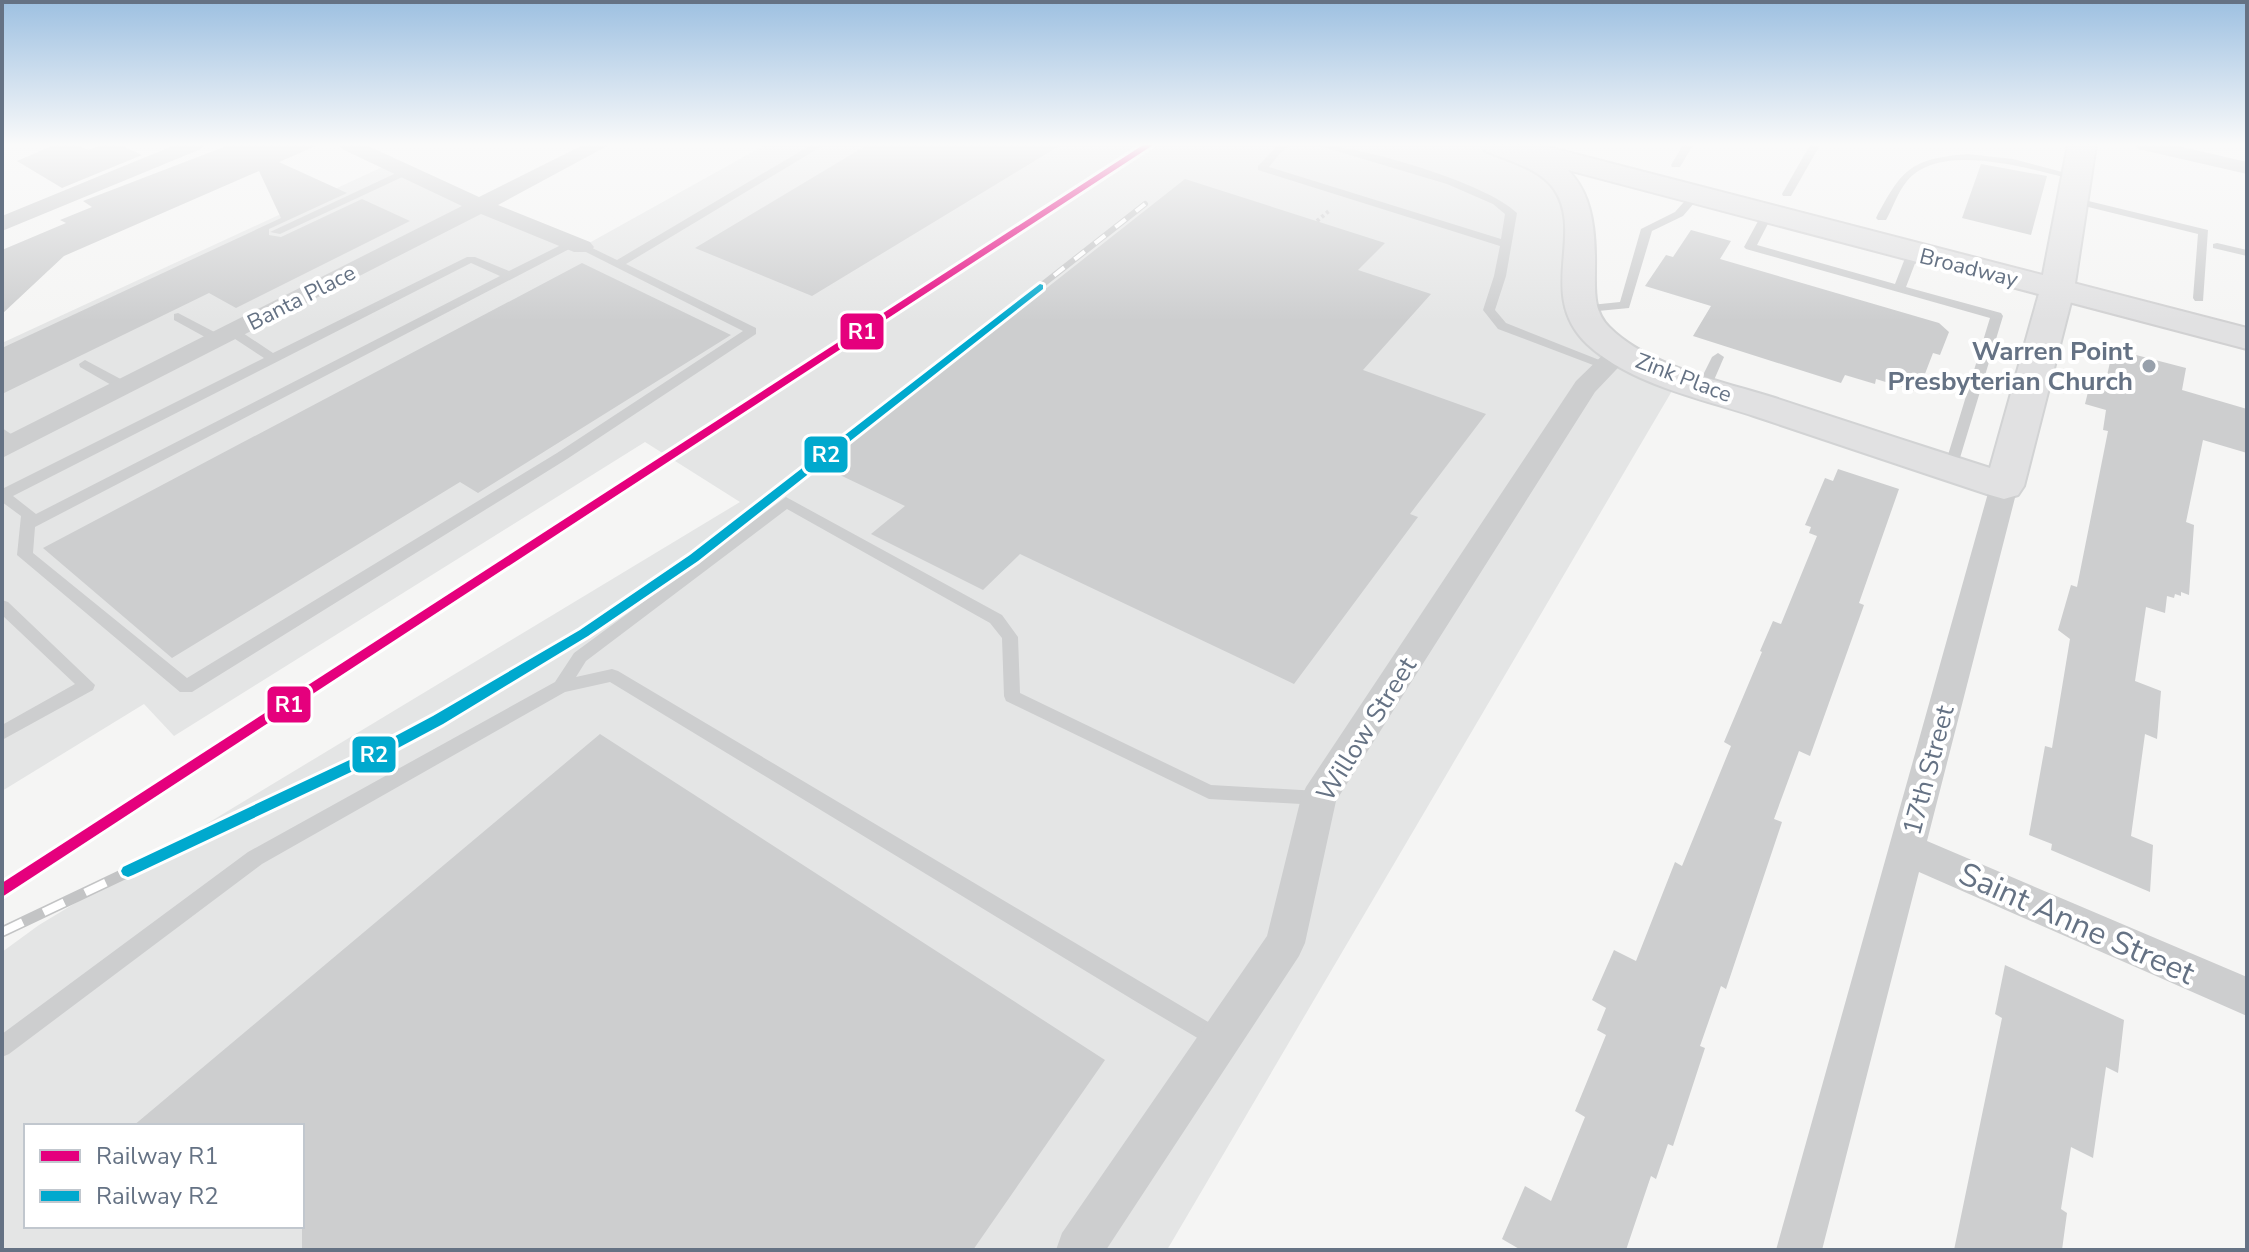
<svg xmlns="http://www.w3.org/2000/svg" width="2249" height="1252" viewBox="0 0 2249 1252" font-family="'Nunito Sans',sans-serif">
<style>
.built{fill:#e4e5e5;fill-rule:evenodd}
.building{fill:#cdcecf}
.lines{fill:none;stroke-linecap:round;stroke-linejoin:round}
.secondary-casing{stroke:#d2d3d4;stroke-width:4}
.primary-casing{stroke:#d1d1d2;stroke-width:4}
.path{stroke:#cbcbcc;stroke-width:4;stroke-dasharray:3 3;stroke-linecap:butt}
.lane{fill:#cdcecf;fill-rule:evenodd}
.street{fill:#cdcecf;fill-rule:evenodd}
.secondary{fill:#e1e1e2;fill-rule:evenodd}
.primary{fill:#e1e1e2;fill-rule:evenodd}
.rail-far2-casing{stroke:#c3c4c5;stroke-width:6}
.rail-far1-casing{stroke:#c3c4c5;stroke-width:9}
.rail-casing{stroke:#c3c4c5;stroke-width:11}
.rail-far2{stroke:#fff;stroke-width:4;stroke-dasharray:13;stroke-linecap:butt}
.rail-far1{stroke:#fff;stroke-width:6;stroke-dasharray:17;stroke-linecap:butt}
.rail{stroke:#fff;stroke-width:8;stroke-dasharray:23;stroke-linecap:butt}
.rail-1-casing{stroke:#fff;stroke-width:6}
.rail-2-casing{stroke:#fff;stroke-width:6}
.rail-1{fill:#e5007d;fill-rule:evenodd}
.rail-2{fill:#00a9ce;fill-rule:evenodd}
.poi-dot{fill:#97a0ab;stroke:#fff;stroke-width:3}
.labels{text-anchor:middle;stroke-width:8;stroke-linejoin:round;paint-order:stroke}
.far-street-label{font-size:22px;fill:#657284;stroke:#fff}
.poi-label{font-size:26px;font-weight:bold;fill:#657284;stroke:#fff;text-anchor:end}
.street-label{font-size:26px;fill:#657284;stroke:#fff}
.near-street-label{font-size:32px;fill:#657284;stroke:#fff}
.line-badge{stroke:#fff;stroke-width:3}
.badge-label{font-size:22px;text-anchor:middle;font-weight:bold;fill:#fff}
</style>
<rect width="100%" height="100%" fill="#f5f5f4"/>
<!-- built -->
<path class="built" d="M765,145H1495L1570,188L1581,310L1679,379L1167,1250H2V952L39,925L740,502L645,442L174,736L144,704L2,791V343L391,163L582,247ZM26,1126H302V1226H26Z"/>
<!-- building -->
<g class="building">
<path d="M54,145H76L89,150L101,145H121L142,155L62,188L17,161Z"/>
<path d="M229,145H318L279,162L347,193L269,229V235L281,237L362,199L410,221L236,308L209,293L2,394V348L281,218L259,171L64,256L2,314V250L66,223L60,220L92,207L83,201Z"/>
<path d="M867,145H1061L812,296L695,248Z"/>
<path d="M1981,164L2047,176L2031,235L1962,218Z"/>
<path d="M1185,179L1385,243L1358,270L1431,294L1363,370L1486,414L1410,514L1418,517L1294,684L1020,554L983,590L871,534L905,506L821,466Z"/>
<path d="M1691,230L1731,241L1720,259L1939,323L1949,332L1940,355L1933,353L1918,392L1876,379L1875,384L1845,375L1841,383L1693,336L1711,306L1645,286L1666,255L1673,257Z"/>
<path d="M582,263L731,335L478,493L460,482L172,658L43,548Z"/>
<path d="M2113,349L2186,368L2182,390L2247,409V453L2203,440L2186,522L2194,525L2189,595L2181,592V596L2175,594L2174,598L2167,596L2165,613L2146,607L2135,681L2161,691L2157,739L2145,734L2131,836L2153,845L2150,892L2051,850L2052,844L2029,835L2045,746L2052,748L2070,639L2058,630L2071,585L2077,587L2108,431L2103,430L2106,410L2085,404L2092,376L2106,380Z"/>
<path d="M1838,469L1899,489L1859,603L1864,605L1810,756L1799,751L1774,819L1782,822L1726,989L1721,986L1700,1046L1705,1048L1673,1146L1668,1144L1656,1179L1651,1176L1626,1250H1521L1502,1239L1525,1186L1551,1201L1585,1117L1575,1111L1606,1035L1597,1030L1606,1008L1592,1000L1614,950L1636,961L1675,862L1682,866L1731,746L1724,742L1762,652L1760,651L1773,621L1781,624L1817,536L1809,533L1811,527L1805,525L1825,478L1833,481Z"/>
<path d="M600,734L1105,1060L973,1250H302V1126H133Z"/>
<path d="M2005,965L2124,1020L2118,1073L2106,1067L2093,1158L2071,1147L2061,1209L2067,1213L2062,1250H1954L2002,1018L1995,1014Z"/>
</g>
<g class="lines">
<!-- secondary casing -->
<g class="secondary-casing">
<path id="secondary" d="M1481,145C1494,145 1511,143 1523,146C1588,164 1596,211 1595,270C1595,290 1593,311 1609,327C1647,366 1724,382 1775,398C1847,422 1918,445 1990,468L2040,290L2068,145H2096L2074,290L2024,486L2018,495L2004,499L1990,495C1911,469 1832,442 1754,416C1699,398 1630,384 1587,344C1536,295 1585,234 1554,189C1539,168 1507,160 1485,151Z"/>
</g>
<!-- primary casing -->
<g class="primary-casing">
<path id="primary" d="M1492,145H1540L2247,328V349L1496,151Z"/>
</g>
<!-- path -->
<path class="path" d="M1317,221L1329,211"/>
<!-- lane -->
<g class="lane">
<path d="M811,145H824L626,264L756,328V334L567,459L192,692H180L17,555L21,516L2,502V489L264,358L229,335V329H237L273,353L467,257H475L509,271L569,241H577V245L35,527L33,553L187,678L557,453L743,331L576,247L586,245L617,260ZM471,263L500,276L36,514L13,496Z"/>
<path d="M1278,145H1291L1281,152L1269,167L1501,239L1505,214L1493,204L1447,184L1316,145C1358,145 1487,183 1517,213L1506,276L1495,310L1506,323L1612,365L1606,369L1601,368L1498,329L1483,310L1494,276L1500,246L1258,170V166Z"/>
<path d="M1683,145H1693L1680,167H1672L1671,165Z"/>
<path d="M1810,145H1820L1791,196H1783L1782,194Z"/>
<path d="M1967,154L2013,159L2081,177L2076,180C2033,170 1941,140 1907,181C1897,193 1893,208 1886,220H1878L1876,218C1902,170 1909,159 1967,154Z"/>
<path d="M407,168L411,169V173L280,234L270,232Z"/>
<path d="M1692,193L1701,195L1683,216L1652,231L1629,308L1577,313V307L1581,306L1620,302L1641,229L1675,212Z"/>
<path d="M2072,197L2208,230L2203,301H2195L2193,298L2198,234L2068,202V198Z"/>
<path d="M1763,212L1773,214L1757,245L1895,284L1907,253L1917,251L1919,253L1906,287L2001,313L2003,316L1956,471H1946L1944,468L1990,318L1746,249L1744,247Z"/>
<path d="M2217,243L2247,250V256L2213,248V244Z"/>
<path d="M178,313L222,336L224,339L218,343L214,342L174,320V314Z"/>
<path d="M1718,353L1724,357L1711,387L1709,390H1699L1697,387L1712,357Z"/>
<path d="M85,360L130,384L132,387L130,390H120L80,367L79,364Z"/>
<path d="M2,428L23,442L21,445H11L2,439Z"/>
<path d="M786,497L1002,615L1018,637L1020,693L1211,785L1319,791L1325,793L1328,798L1325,803L1319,805L1209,799L1006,701L1004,696L1002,638L990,623L787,509L586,661L576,677L612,669L618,671L1225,1032L1228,1039L1225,1046L1218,1049L1211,1046L1135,1001L610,682L565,692L262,864L9,1054L2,1057V1034L248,852L555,682L574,653Z"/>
<path d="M2,600L8,602L95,685L93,690L2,740V725L75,684L2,615Z"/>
</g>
<!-- street -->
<g class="street">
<path d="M175,145H204L201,149L2,231V216Z"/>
<path d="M339,145H366L479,197L583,145H609L498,205L590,242L594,247L590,252H574L481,214L2,458V438L462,206L342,149Z"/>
<path d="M2135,145H2174L2247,162V174L2138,149Z"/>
<path d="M1621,343L1630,346L1634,351L1595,392L1336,801L1305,943L1299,956L1106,1250H1056L1062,1233L1267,936L1301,798L1306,787L1576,381L1612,346Z"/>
<path d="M2004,477L2014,479L2018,486L1927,841L2247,977V1016L1919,872L1822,1250H1776L1990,486L1994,479Z"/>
</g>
<!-- secondary -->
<use href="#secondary" class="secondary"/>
<!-- primary -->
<use href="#primary" class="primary"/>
<!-- rail-far2 casing -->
<g class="rail-far2-casing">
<path id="rail-far2" d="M870,420L1145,204"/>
</g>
<!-- rail-far1 casing -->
<g class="rail-far1-casing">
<path id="rail-far1" d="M322,780C451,718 574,642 691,560C754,516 812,465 873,418"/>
</g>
<!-- rail casing -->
<g class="rail-casing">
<path id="rail" d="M2,932L326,778"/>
</g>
<!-- rail-far2 -->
<use href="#rail-far2" class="rail-far2"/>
<!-- rail-far1 -->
<use href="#rail-far1" class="rail-far1"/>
<!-- rail -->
<use href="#rail" class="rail"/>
<!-- rail-1 casing -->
<g class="rail-1-casing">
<path id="rail-1" d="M1143,145H1153L2,897V883Z"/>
</g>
<!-- rail-2 casing -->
<g class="rail-2-casing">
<path id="rail-2" d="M1040,284L1043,285V289L698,561L588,636L443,724L368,764L133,875L128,877L123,875L121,871L123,867L358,756L433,716L580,630L690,555Z"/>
</g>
<!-- rail-1 -->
<use href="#rail-1" class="rail-1"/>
<!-- rail-2 -->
<use href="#rail-2" class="rail-2"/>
</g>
<!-- sky -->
<linearGradient id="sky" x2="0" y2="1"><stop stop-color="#9dc0e1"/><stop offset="0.45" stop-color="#fafafa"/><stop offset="1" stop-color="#fafafa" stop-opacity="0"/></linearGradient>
<rect width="2249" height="321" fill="url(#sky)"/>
<!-- markers -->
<circle class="poi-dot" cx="2149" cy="366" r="8"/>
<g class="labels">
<!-- far-street labels -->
<g class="far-street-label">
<text transform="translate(1969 267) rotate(14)" y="8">Broadway</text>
<text transform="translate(301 297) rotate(-27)" y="8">Banta Place</text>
<text transform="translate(1684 377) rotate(21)" y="8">Zink Place</text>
</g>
<!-- poi labels -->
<g class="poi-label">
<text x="2133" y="360">Warren Point<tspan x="2133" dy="30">Presbyterian Church</tspan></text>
</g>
<!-- street labels -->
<g class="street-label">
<text transform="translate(1366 729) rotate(-58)" y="9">Willow Street</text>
<text transform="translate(1928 770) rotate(-75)" y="9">17th Street</text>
</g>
<!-- near-street labels -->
<g class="near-street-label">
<text transform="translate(2077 923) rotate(24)" y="11">Saint Anne Street</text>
</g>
</g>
<g class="line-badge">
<rect x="839" y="312" width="46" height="39" rx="8" fill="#e5007d"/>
<rect x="803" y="435" width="46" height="39" rx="8" fill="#00a9ce"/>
<rect x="266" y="685" width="46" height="39" rx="8" fill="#e5007d"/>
<rect x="351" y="735" width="46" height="39" rx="8" fill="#00a9ce"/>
</g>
<g class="badge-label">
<text x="862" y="339">R1</text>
<text x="826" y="462">R2</text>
<text x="289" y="712">R1</text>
<text x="374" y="762">R2</text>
</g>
<!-- border -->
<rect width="2249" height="1252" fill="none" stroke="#657284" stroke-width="8"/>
<!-- legend -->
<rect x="24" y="1124" width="280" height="104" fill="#ffffff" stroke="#c1c7ce" stroke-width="2"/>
<rect x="40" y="1150" width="40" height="12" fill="#e5007d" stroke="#c1c7ce" stroke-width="2"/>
<text x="96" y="1164" font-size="24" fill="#657284">Railway R1</text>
<rect x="40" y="1190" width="40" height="12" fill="#00a9ce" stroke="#c1c7ce" stroke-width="2"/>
<text x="96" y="1204" font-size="24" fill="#657284">Railway R2</text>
</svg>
